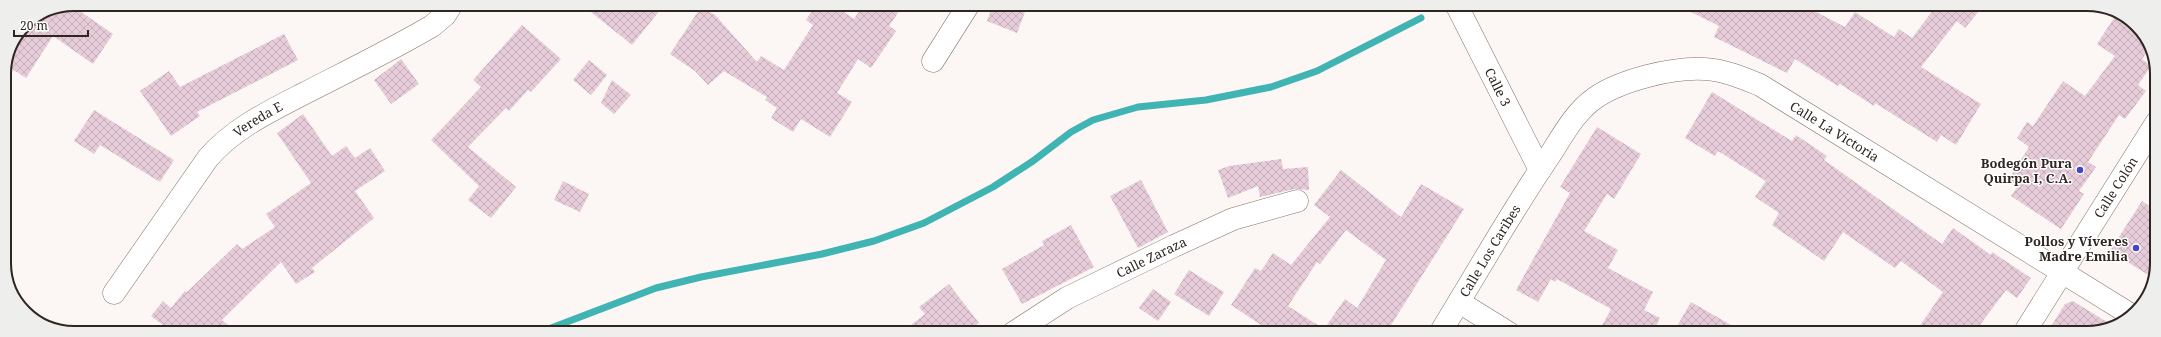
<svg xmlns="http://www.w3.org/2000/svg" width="2161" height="337" viewBox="0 0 2161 337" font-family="'Noto Serif',serif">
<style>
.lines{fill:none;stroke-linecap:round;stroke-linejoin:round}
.stream{stroke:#40b3b3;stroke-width:7}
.building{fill:url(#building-cross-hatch);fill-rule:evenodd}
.minor-casing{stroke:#867264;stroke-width:23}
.minor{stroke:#fff;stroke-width:22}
.poi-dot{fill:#4248bd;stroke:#fff;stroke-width:1.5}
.labels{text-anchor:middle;stroke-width:3;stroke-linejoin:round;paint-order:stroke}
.street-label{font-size:13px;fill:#2f2621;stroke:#fff}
.poi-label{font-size:13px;font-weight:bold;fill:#2f2621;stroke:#fff;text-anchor:end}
.rim{fill:none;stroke:#2f2621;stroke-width:2}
</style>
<defs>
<pattern id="building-cross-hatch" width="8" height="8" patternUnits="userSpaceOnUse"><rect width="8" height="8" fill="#e6ccd9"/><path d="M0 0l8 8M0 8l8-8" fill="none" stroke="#c6afba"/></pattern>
</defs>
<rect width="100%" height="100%" fill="#fcf7f4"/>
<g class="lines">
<!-- stream -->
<path class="stream" d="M538,333L656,288L701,277L822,254L874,241L924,223L993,187L1033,161L1071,132L1093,120L1138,107L1206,100L1271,87L1317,71L1421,18"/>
</g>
<!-- building -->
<g class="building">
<path d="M581,4H665L632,45Z"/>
<path d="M817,4H832L854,19L864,4H904L889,26L896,31L871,68L858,59L837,93L852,102L830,137L801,119L793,132L771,118L777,108L765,100L767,97L724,71L708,85L695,71L670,54L701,7L715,15L757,62L761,56L784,70L813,25L806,20Z"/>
<path d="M993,4H1028L1017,33L987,21Z"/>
<path d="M1675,4H1801L1845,27L1855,12L1894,37L1899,29L1912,38L1937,5H1984L1965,28L1957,21L1921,67L1981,104L1956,145L1941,135L1937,142L1875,103L1874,106L1840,84L1838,86L1795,59L1787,73L1714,37L1719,26Z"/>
<path d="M71,5L113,34L93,64L53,36L26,78L6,65L9,47L25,24L47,9Z"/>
<path d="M2116,15L2138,29L2149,49L2142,59L2151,66L2138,85L2146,91L2125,119L2119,115L2088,162L2096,167L2079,191L2084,194L2061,229L2011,196L2018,186L2008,180L2029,147L2017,138L2027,122L2033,126L2063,81L2085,96L2115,56L2097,44Z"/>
<path d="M522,25L561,59L531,92L528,90L509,111L506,108L468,147L516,187L491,218L468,200L479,186L431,140L481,87L473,80Z"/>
<path d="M284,34L298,60L197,112L200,116L171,136L140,91L169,71L180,87Z"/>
<path d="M401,59L419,84L391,104L374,80Z"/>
<path d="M589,60L607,75L591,95L573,80Z"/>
<path d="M612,80L631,95L614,114L601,103Z"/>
<path d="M1712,92L1792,141L1796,135L1827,156L1824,160L1942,244L1953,228L1991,255L1992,252L2031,278L2017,298L2006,290L1974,333H1915L1943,292L1901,261L1895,268L1843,232L1824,261L1772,225L1779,213L1755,197L1766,181L1718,151L1715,156L1685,138Z"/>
<path d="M94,110L174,160L160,182L100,145L94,154L74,141Z"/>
<path d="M303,114L332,156L346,146L355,158L370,148L385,171L355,191L374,218L312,268L315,272L296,284L281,262L222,320L237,332H172L151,316L163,301L171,308L185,291L187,292L237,244L242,249L275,227L266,214L311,183L277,133Z"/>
<path d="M1597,127L1641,154L1614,199L1607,194L1584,231L1618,250L1608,268L1653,292L1644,310L1660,318L1653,333H1598L1611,309L1557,279L1555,282L1551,279L1538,302L1516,290L1570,193L1560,187Z"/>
<path d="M1281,159L1283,169L1308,167L1309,190L1294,189L1260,197L1258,186L1228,198L1218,170L1229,166Z"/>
<path d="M1341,170L1401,217L1421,184L1464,209L1386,333H1273L1231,305L1255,268L1261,271L1273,253L1291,265L1330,217L1314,205ZM1346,230L1386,260L1357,308L1345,299L1324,329L1288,306L1317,262L1320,264Z"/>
<path d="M1141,180L1168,232L1138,248L1110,196Z"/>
<path d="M563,181L589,194L580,212L554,200Z"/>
<path d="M2142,201L2156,210V272L2153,278L2110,251Z"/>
<path d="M1071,225L1094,267L1022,304L1002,269L1044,245L1042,241Z"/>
<path d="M1189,270L1224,292L1209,316L1174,294Z"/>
<path d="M949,284L979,323L966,333H901L925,314L919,307Z"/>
<path d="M1153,289L1171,302L1158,321L1139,308Z"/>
<path d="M2073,301L2110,324L2087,333H2047L2065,304Z"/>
<path d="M1691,302L1745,333H1673Z"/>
</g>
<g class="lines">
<!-- minor casing -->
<g class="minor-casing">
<g id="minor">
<path id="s1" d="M1456,4L1540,170"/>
<path d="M933,61L969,4"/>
<path id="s2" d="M114,293L208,158C234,128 270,111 305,93C348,71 391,50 432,26L445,15L452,4"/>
<path d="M1459,302L1509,333"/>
<path id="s3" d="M1013,333L1067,298L1174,246L1233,219L1297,201"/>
<path id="s4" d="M1440,333C1477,273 1511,212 1550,155C1563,135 1575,112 1595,98C1621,80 1673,67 1705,69C1724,70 1743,78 1760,85L2133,316"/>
<path id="s5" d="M2024,333L2156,123"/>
</g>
</g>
<!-- minor -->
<use href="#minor" class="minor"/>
</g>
<!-- markers -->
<g class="poi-dot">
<circle cx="2080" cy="170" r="4"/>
<circle cx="2136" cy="248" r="4"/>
</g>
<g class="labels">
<!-- street labels -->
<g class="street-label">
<text dy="5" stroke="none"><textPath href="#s1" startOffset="93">Calle 3</textPath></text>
<text dy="5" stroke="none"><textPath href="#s2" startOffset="228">Vereda E</textPath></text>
<text dy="5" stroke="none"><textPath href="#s4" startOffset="543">Calle La Victoria</textPath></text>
<text dy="5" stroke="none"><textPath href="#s5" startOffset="172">Calle Colón</textPath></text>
<text dy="5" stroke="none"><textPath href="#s4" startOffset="96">Calle Los Caribes</textPath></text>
<text dy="5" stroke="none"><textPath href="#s3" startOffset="158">Calle Zaraza</textPath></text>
</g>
<!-- poi labels -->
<g class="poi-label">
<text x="2072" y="168">Bodegón Pura<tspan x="2072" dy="15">Quirpa I, C.A.</tspan></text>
<text x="2128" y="246">Pollos y Víveres<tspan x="2128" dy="15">Madre Emilia</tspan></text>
</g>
</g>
<!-- crop -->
<path d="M0 0H2161V337H0ZM74 11H2087A63 63 0 0 1 2150 74V263A63 63 0 0 1 2087 326H74A63 63 0 0 1 11 263V74A63 63 0 0 1 74 11Z" fill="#eeeeed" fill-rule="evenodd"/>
<path class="rim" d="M74 11H2087A63 63 0 0 1 2150 74V263A63 63 0 0 1 2087 326H74A63 63 0 0 1 11 263V74A63 63 0 0 1 74 11Z"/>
<!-- scale -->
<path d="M14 30v6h74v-6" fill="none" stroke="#2f2621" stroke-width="2"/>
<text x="20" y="30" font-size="12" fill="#2f2621" stroke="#ffffff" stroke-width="3" paint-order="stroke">20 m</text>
</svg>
